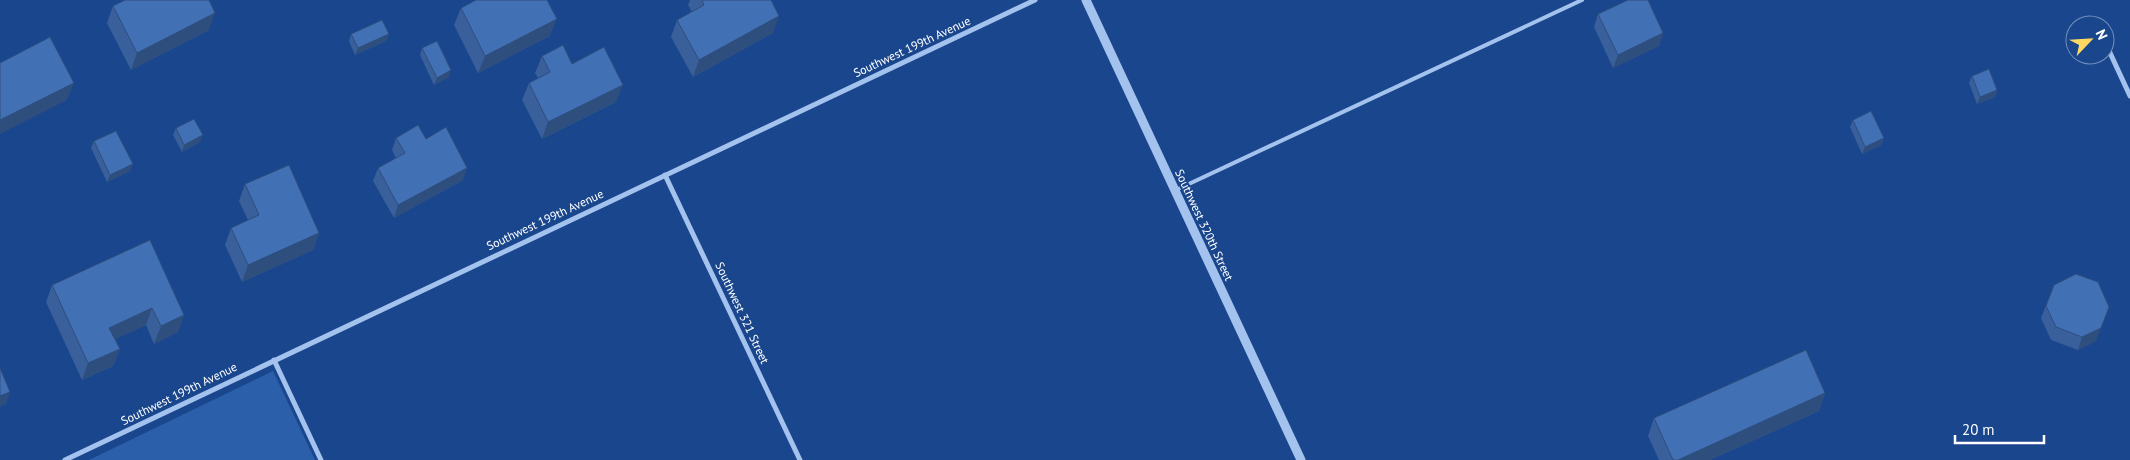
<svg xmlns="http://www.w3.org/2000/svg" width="2130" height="460" viewBox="0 0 2130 460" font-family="'PT Sans',sans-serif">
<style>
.green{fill:#2c5faa}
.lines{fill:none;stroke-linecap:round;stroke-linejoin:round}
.service{stroke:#a4c2ee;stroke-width:4}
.minor{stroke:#a4c2ee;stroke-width:5}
.tertiary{stroke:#a4c2ee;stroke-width:9}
.wall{fill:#39609b}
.shaded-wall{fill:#2e4e7e}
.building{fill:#4270b4;stroke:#2e4e7e}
.labels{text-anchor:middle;stroke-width:4;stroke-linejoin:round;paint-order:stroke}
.street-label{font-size:12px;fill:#fff;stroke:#19468c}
</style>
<rect width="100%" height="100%" fill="#19468c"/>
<!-- green -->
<path class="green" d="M273,371L315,460H89Z"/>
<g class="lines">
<!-- service -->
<path class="service" d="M1176,190L1582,0"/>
<!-- minor -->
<g class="minor">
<path d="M2105,42L2130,96"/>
<path d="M665,175L800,460"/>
<path d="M274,360L321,460"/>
<path d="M65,460L1035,0"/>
</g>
<!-- tertiary -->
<path class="tertiary" d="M1086,0L1301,460"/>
</g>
<!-- wall -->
<g class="wall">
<path d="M690,0H771L773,33L693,77L671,37L677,20L692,12L688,5Z"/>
<path d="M113,6L209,30L131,70L107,23Z"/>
<path d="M461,8L550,36L478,73L454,25Z"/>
<path d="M1598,14L1663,33L1659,46L1613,68L1594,27Z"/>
<path d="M351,34H389L386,41L355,55L349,41Z"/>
<path d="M422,48L449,77L434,85L420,55Z"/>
<path d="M542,56L572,64L616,102L542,139L522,100L529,83L538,78L535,73Z"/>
<path d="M1972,76L1997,90L1995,97L1977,104L1969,83Z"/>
<path d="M1853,120L1884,138L1881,145L1862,154L1850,127Z"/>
<path d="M176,128L200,142L182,152L173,135Z"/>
<path d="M396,138L426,139L463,180L394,218L373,181L378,168L396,158L392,150Z"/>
<path d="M94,141L130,171L107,182L91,148Z"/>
<path d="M245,184L319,233L313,250L242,282L225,245L231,228L248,220L239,201Z"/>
<path d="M52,285L184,315L178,332L154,344L146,325L115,339L120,349L113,366L82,380L46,302Z"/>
<path d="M2054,285L2096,341L2078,350L2051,340L2041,318Z"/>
<path d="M1825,393L1819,411L1710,460H1659L1648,436L1654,418Z"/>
</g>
<!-- shaded-wall -->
<g class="shaded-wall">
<path d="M215,13L209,30L131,70L137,53Z"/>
<path d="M779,16L773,33L693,77L699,60Z"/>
<path d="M557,19L550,36L478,73L485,56Z"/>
<path d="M1663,33L1659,46L1613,68L1618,55Z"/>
<path d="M389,34L386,41L355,55L358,48Z"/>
<path d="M451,70L449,77L434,85L437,78Z"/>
<path d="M74,83L67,100L0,134V120Z"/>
<path d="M623,85L616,102L542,139L548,122Z"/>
<path d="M1997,90L1995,97L1977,104L1980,97Z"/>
<path d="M203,135L200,142L182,152L184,145Z"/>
<path d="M1884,138L1881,145L1862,154L1865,147Z"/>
<path d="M133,164L130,171L107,182L110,175Z"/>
<path d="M467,168L463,180L394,218L398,205Z"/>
<path d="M319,233L313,250L242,282L248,265Z"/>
<path d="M2109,307L2096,341L2078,350L2082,337Z"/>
<path d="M152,308L146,325L103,345L109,328Z"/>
<path d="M184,315L178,332L154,344L161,326Z"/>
<path d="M120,349L113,366L82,380L88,363Z"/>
<path d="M10,392L6,404L0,407V396Z"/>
<path d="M1825,393L1819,411L1710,460H1678Z"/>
</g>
<!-- building -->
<g class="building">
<path d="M125,0H209L215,13L137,53L113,6Z"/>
<path d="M476,0H547L557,19L485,56L461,8Z"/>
<path d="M702,0H771L779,16L699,60L677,20L704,5Z"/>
<path d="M1628,0H1648L1663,33L1618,55L1598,14Z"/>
<path d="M382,20L389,34L358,48L351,34Z"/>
<path d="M50,37L74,83L0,120V63Z"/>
<path d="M437,41L451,70L437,78L422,48Z"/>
<path d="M563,45L572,64L604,47L623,85L548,122L529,83L550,72L542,56Z"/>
<path d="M1989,69L1997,90L1980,97L1972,76Z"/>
<path d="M1871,111L1884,138L1865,147L1853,120Z"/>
<path d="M194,119L203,135L184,145L176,128Z"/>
<path d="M418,125L426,139L446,127L467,168L398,205L378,168L405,153L396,138Z"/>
<path d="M116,131L133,164L110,175L94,141Z"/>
<path d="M289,165L319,233L248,265L231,228L259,215L245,184Z"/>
<path d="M150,240L184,315L161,326L152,308L109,328L120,349L88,363L52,285Z"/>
<path d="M2076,274L2098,282L2109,307L2101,328L2082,337L2056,327L2046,306L2054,285Z"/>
<path d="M1806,350L1825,393L1678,460H1673L1654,418Z"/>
<path d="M0,368L10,392L0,396Z"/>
</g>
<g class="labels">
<!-- street labels -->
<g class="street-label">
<text transform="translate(912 47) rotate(-25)" y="4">Southwest 199th Avenue</text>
<text transform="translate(545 220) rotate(-25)" y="4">Southwest 199th Avenue</text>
<text transform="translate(1204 225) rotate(65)" y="4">Southwest 320th Street</text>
<text transform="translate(742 313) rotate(65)" y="4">Southwest 321 Street</text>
<text transform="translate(179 394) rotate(-26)" y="4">Southwest 199th Avenue</text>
</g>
</g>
<!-- north arrow -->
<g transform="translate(2090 40) rotate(65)"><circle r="24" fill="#19468c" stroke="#7590ba"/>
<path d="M0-4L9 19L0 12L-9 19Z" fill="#ffd861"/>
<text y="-8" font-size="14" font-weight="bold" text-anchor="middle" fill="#ffffff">N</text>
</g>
<!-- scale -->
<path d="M1955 435v8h89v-8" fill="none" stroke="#ffffff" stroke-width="2.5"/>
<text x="1962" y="435" font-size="15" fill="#ffffff" stroke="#19468c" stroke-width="4" paint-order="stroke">20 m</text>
</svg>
